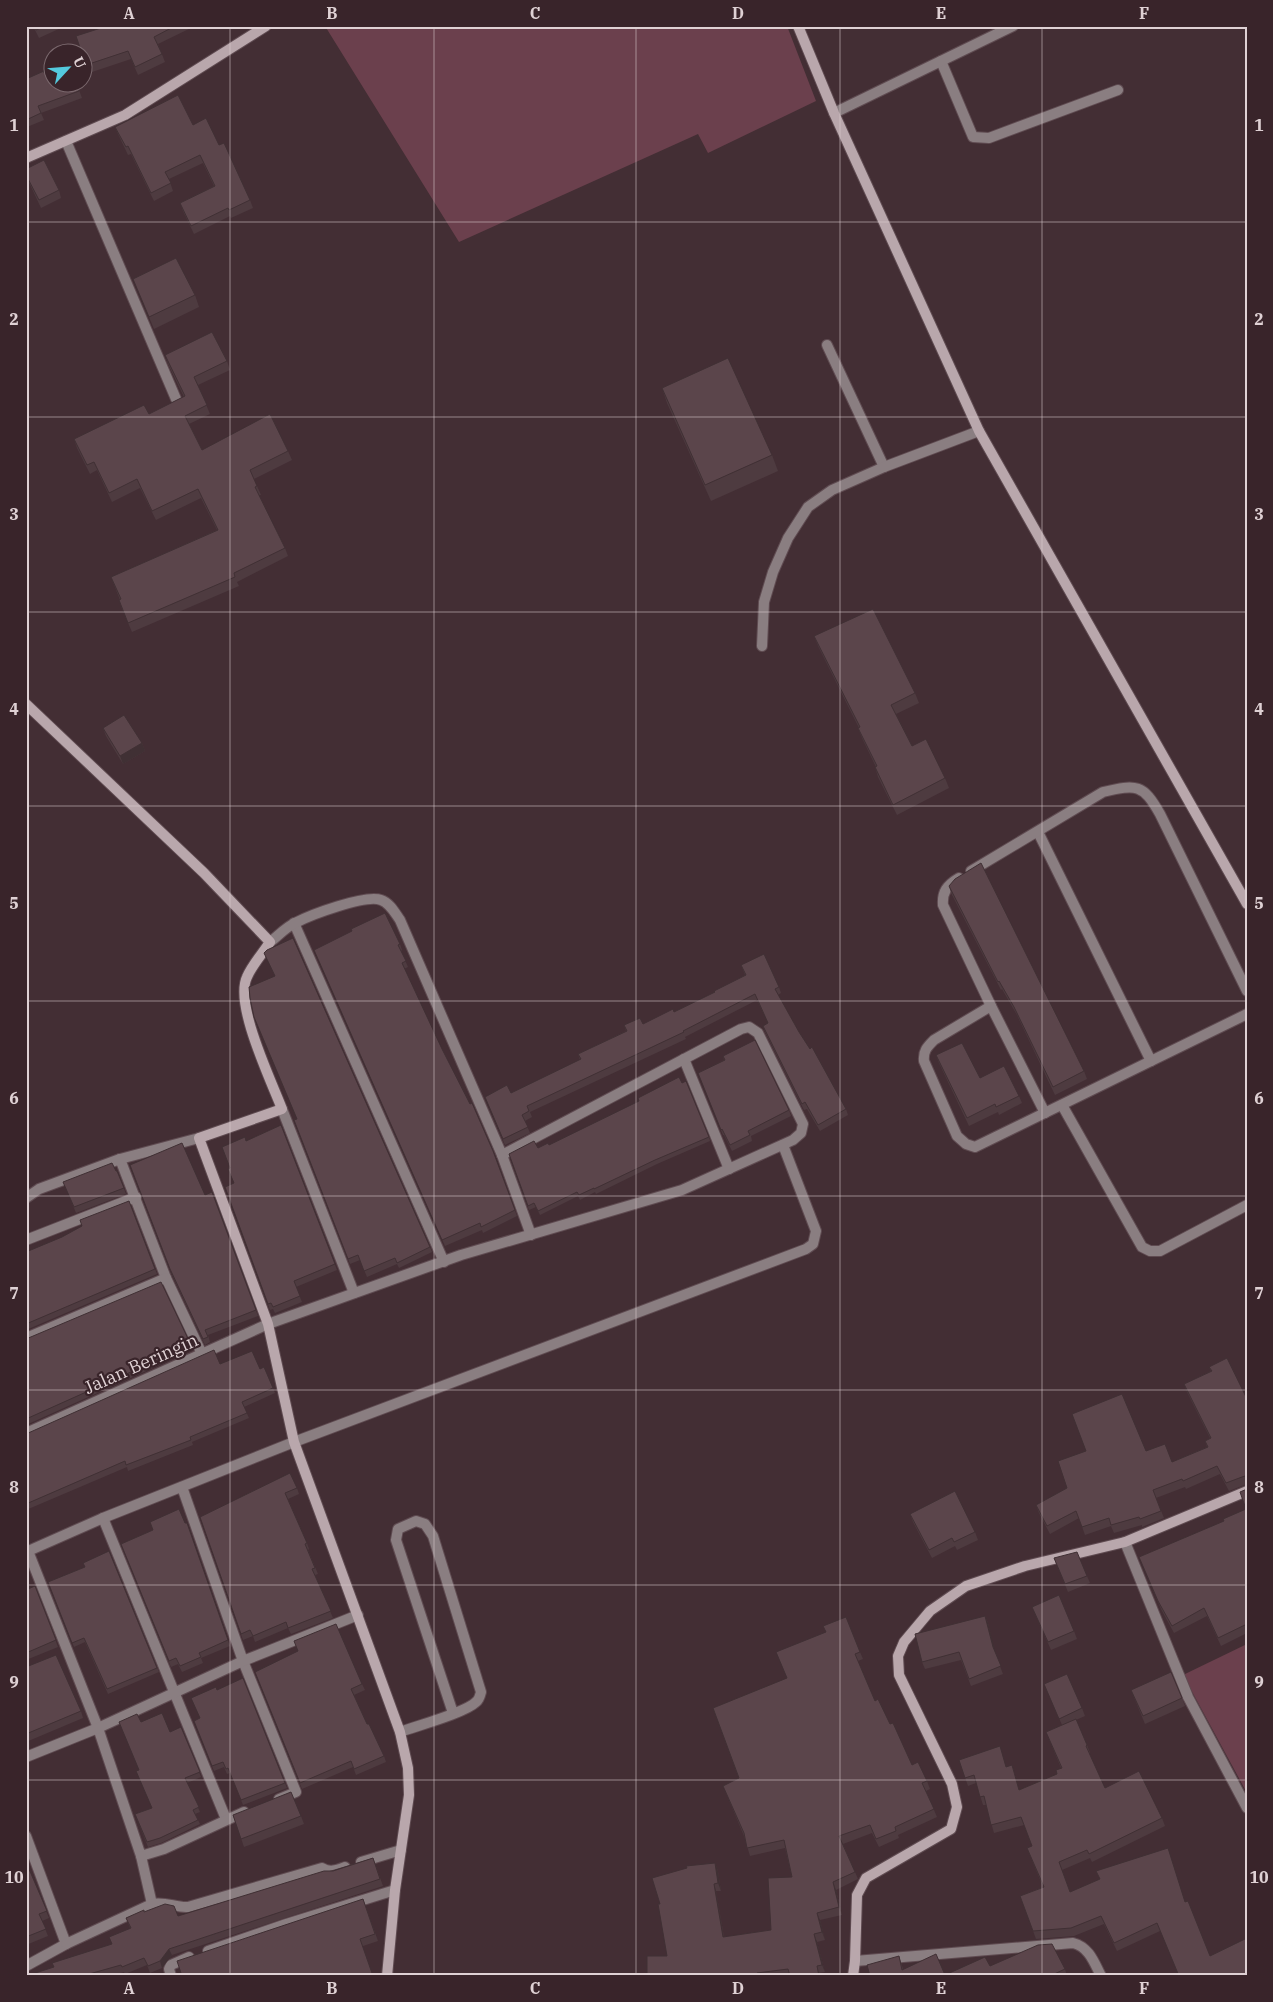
<svg xmlns="http://www.w3.org/2000/svg" width="1273" height="2002" viewBox="0 0 1273 2002" font-family="'IBM Plex Serif',serif">
<style>
.green{fill:#6b404d}
.lines{fill:none;stroke-linecap:round;stroke-linejoin:round}
.lane-casing{stroke:#5f4b51;stroke-width:12}
.street-casing{stroke:#5f4b51;stroke-width:12}
.secondary-casing{stroke:#5f4b51;stroke-width:12}
.lane{stroke:#8a7e81;stroke-width:10}
.street{stroke:#8a7e81;stroke-width:10}
.secondary{stroke:#b9a7ac;stroke-width:10}
.wall{fill:#4e3b40}
.shaded-wall{fill:#403034}
.building{fill:#5b454b;stroke:#403034}
.grid{fill:none;stroke:#dfd1d4;stroke-width:1;stroke-opacity:0.55}
.labels{text-anchor:middle;stroke-width:4.5;stroke-linejoin:round;paint-order:stroke}
.street-label{font-size:18px;fill:#dfd1d4;stroke:#39242a}
.neatline{fill:none;stroke:#dfd1d4;stroke-width:2}
.grid-label{font-size:16px;text-anchor:middle;font-weight:bold;fill:#dfd1d4}
</style>
<rect width="100%" height="100%" fill="#432e34"/>
<!-- green -->
<g class="green">
<path d="M325,26H787L816,101L708,153L698,134L459,242Z"/>
<path d="M1247,1644V1793L1183,1675Z"/>
</g>
<g class="lines">
<!-- lane casing -->
<g class="lane-casing">
<g id="lane">
<path d="M941,61L973,137L989,138L1118,90"/>
<path d="M834,113L1013,26"/>
<path d="M400,1732C416,1726 465,1713 476,1702C479,1700 480,1696 481,1692L433,1536L425,1524L416,1521L398,1529L396,1540L453,1713"/>
</g>
</g>
<!-- street casing -->
<g class="street-casing">
<g id="street">
<path d="M66,141L176,399"/>
<path d="M827,345L884,467"/>
<path d="M762,646L764,602L773,572L788,538L808,507L832,490L884,467L979,431"/>
<path d="M1038,832L1151,1061"/>
<path d="M971,871L1103,792C1137,784 1143,784 1160,814L1247,991"/>
<path d="M959,878C947,885 942,892 943,905L991,1006L1045,1113"/>
<path d="M294,923L444,1262"/>
<path d="M270,942C278,936 286,927 295,923C310,915 366,894 381,900C390,903 395,913 400,920L502,1155L531,1235"/>
<path d="M991,1006L934,1040C927,1047 923,1051 924,1061L957,1136L966,1144L975,1147L1247,1014"/>
<path d="M684,1059L729,1169"/>
<path d="M1062,1105L1142,1247L1150,1251H1160L1247,1205"/>
<path d="M282,1109L354,1293"/>
<path d="M120,1159L166,1278L202,1354"/>
<path d="M26,1198L39,1189L120,1159L199,1138"/>
<path d="M26,1240L136,1197"/>
<path d="M26,1338L166,1278"/>
<path d="M26,1433L268,1324L461,1255L682,1190L793,1140L801,1133L803,1124L758,1033L749,1027L741,1029L502,1155"/>
<path d="M182,1487L243,1661L296,1792L279,1799"/>
<path d="M103,1518L226,1819"/>
<path d="M1125,1542L1188,1697L1247,1808"/>
<path d="M28,1551L98,1728L141,1856L164,1849L244,1812"/>
<path d="M26,1552L103,1518L294,1442L806,1249L813,1244L816,1231L783,1145"/>
<path d="M26,1757L98,1728L243,1661L358,1615"/>
<path d="M26,1836L66,1944L26,1966"/>
<path d="M141,1856L152,1904"/>
<path d="M361,1862L401,1850"/>
<path d="M66,1944L152,1904C165,1901 176,1908 188,1907L322,1868C330,1873 337,1870 345,1867"/>
<path d="M208,1951L286,1924L395,1890"/>
<path d="M855,1961L1073,1943C1089,1947 1094,1962 1101,1976"/>
<path d="M171,1976L169,1969L171,1965L189,1957"/>
</g>
</g>
<!-- secondary casing -->
<g class="secondary-casing">
<g id="secondary">
<path d="M798,26L834,113L979,431L1247,904"/>
<path d="M26,158L125,115L266,26"/>
<path d="M26,704L204,873L270,942C263,953 252,965 247,977C234,1004 271,1080 282,1109L199,1138L268,1324L294,1442L400,1732L408,1768L409,1795L395,1890L387,1976"/>
<path d="M853,1976L855,1961L857,1895L866,1878L951,1829L957,1807L952,1784L899,1675L898,1656L904,1642L930,1611L966,1586L1025,1566L1125,1542L1247,1491"/>
</g>
</g>
<!-- lane -->
<use href="#lane" class="lane"/>
<!-- street -->
<use href="#street" class="street"/>
<!-- secondary -->
<use href="#secondary" class="secondary"/>
</g>
<!-- wall -->
<g class="wall">
<path d="M33,26H63V27L39,38Z"/>
<path d="M107,26H195L158,44L165,62L138,75L131,59L89,73L82,54Z"/>
<path d="M44,73L76,82L82,98L41,113L44,120L27,127L26,126V79Z"/>
<path d="M193,125L219,145L250,200L253,208L231,218L230,216L194,234L183,211L180,203L214,186L203,163L169,179L173,191L154,201L131,154L128,155L118,134L115,127Z"/>
<path d="M26,169L59,190L61,198L41,208L27,178Z"/>
<path d="M133,279L195,295L199,307L154,329Z"/>
<path d="M165,355L227,361L230,370L198,385L210,414L189,424L202,450L288,451L292,460L254,479L261,495H259L285,548L288,556L237,582L239,586L132,632L122,609L119,600H120L111,577L217,530L201,498L156,520L140,488L112,502L97,470L90,474L77,448L74,439L149,414L184,397L168,364Z"/>
<path d="M662,388L772,455L778,471L711,501L667,403Z"/>
<path d="M814,636L915,693L919,703L896,714L912,746L945,778L949,788L897,815L878,777L875,767H876L862,738L858,728H859L818,646Z"/>
<path d="M103,728L142,743L145,751L123,764L106,736Z"/>
<path d="M949,886L1084,1071L1087,1079L1055,1095L1017,1015L1002,989L1001,990L951,893Z"/>
<path d="M400,944L402,950L401,951L408,967L404,969L442,1049L493,1151L517,1216L483,1233L482,1230L445,1246L314,950Z"/>
<path d="M264,953L430,1247L432,1252L399,1268L397,1264L367,1277L360,1260L350,1264L294,1120L297,1119L275,976Z"/>
<path d="M741,965L779,987L781,993L778,995L799,1032L846,1109L848,1115L820,1131L807,1109L804,1110L765,1032L763,1026L768,1023L757,1000L685,1037L686,1039L530,1112L532,1117L525,1121L530,1133L505,1145L485,1097L511,1093L580,1060L578,1054L626,1031L624,1025L643,1024L674,1012L715,992L745,975Z"/>
<path d="M936,1055L980,1078L1019,1096L1022,1103L999,1115L998,1112L969,1126L939,1063Z"/>
<path d="M723,1056L789,1110L791,1116L751,1136L752,1141L732,1151L724,1135H723L698,1073L724,1060Z"/>
<path d="M281,1125L337,1270L296,1287L302,1302L275,1313L273,1309L270,1310L225,1187L234,1183L246,1141Z"/>
<path d="M709,1137L710,1141L657,1164L596,1194L595,1192L580,1200L578,1196L540,1215L536,1207L529,1210L509,1154L549,1145Z"/>
<path d="M130,1165L205,1195L212,1192L258,1316L208,1335L210,1342L205,1345L172,1275Z"/>
<path d="M117,1171L126,1194L76,1213L66,1188Z"/>
<path d="M129,1201L157,1274L26,1330V1252L62,1237Z"/>
<path d="M26,1339L191,1345L193,1350L26,1425Z"/>
<path d="M220,1364L260,1369L273,1388L275,1393L244,1407L249,1418L192,1442L193,1445L128,1471L127,1467L26,1510V1434Z"/>
<path d="M1209,1367L1247,1399V1484L1229,1491L1220,1474L1186,1489L1185,1487L1156,1498L1164,1518L1142,1527V1525L1114,1533L1111,1526L1085,1535L1079,1518L1050,1534L1039,1513L1036,1505L1067,1488L1146,1451L1172,1462L1207,1447L1205,1441L1210,1438L1187,1392L1184,1384L1211,1371Z"/>
<path d="M297,1488L299,1494L288,1499L307,1543L309,1549L308,1550L318,1574L315,1575L333,1618L291,1634L288,1628L255,1642L253,1636L243,1640L200,1517Z"/>
<path d="M1247,1489V1633L1221,1646L1207,1616L1174,1633L1161,1609L1139,1557L1224,1521L1246,1509Z"/>
<path d="M910,1514L975,1532L978,1540L957,1550L955,1546L932,1558L913,1522Z"/>
<path d="M150,1522L185,1523H187L230,1646L201,1658L203,1663L182,1672L178,1664L171,1667L121,1544L153,1530Z"/>
<path d="M109,1551L159,1672L108,1694L85,1642L74,1647L48,1582L85,1567Z"/>
<path d="M1054,1558L1087,1576L1090,1583L1068,1592Z"/>
<path d="M26,1586L28,1589L35,1586L58,1647L26,1660Z"/>
<path d="M1032,1607L1074,1631L1077,1639L1051,1650Z"/>
<path d="M985,1616L988,1623L995,1653L1003,1674L971,1686L961,1660L925,1669L922,1662Z"/>
<path d="M860,1652L863,1659L858,1661L875,1701L890,1724L912,1765L927,1781L930,1789L926,1791L937,1817L898,1835L899,1838L879,1847L872,1833L843,1844L858,1879L836,1890L842,1915L820,1920L825,1940L817,1942L825,1972L819,1973L820,1976H647L667,1956L660,1904L715,1863L718,1871L721,1891H716L724,1937L771,1930L792,1877L785,1848L750,1856L744,1836L723,1786L739,1779L713,1708Z"/>
<path d="M26,1667L81,1711L83,1718L26,1742Z"/>
<path d="M255,1672L362,1684L365,1690L354,1695L367,1724L384,1756L386,1762L356,1775L353,1767L302,1789Z"/>
<path d="M243,1678L287,1788L243,1805L230,1773L227,1774L224,1767L214,1771L194,1721L200,1718L217,1690Z"/>
<path d="M1044,1684L1082,1708L1085,1716L1076,1720L1087,1745L1090,1753L1089,1754L1105,1788L1162,1818L1165,1826L1092,1862L1090,1858L1062,1870L1070,1892L1100,1879L1096,1871L1185,1902L1210,1956L1247,1976L1160,1931L1117,1951L1104,1924L1074,1936L1036,1939L1020,1896L1043,1887L1027,1848L1032,1846L1024,1825L994,1833L986,1805H983L976,1783L968,1786L959,1760L1007,1767L1012,1765L1019,1790L1057,1774L1061,1768L1046,1732L1062,1725Z"/>
<path d="M1131,1690L1182,1698L1185,1706L1145,1724Z"/>
<path d="M141,1722L170,1732L181,1727L201,1777L187,1783L200,1812L195,1814L200,1824L161,1843L148,1847L135,1814L152,1808L139,1770Z"/>
<path d="M233,1815L301,1816L304,1824L244,1847Z"/>
<path d="M373,1858L383,1886L172,1955L162,1968L150,1973L147,1965L125,1974L124,1972L110,1976H33L112,1944L130,1928L126,1918L144,1912L178,1916Z"/>
<path d="M26,1862L49,1918L42,1921L48,1936L26,1945Z"/>
<path d="M363,1899L378,1941L363,1946L182,1976Z"/>
<path d="M899,1956L903,1969L945,1975L990,1966L1065,1969L1067,1976H870Z"/>
</g>
<!-- shaded-wall -->
<g class="shaded-wall">
<path d="M142,743L145,751L123,764L120,756Z"/>
<path d="M985,1616L988,1623L996,1655L993,1647Z"/>
<path d="M715,1863L718,1871L721,1891L718,1883Z"/>
<path d="M833,1882L836,1890L842,1915L839,1907Z"/>
<path d="M714,1884L716,1891L725,1945L723,1937Z"/>
<path d="M817,1913L820,1920L825,1940L822,1932Z"/>
<path d="M814,1934L817,1942L825,1972L822,1965Z"/>
<path d="M169,1949L172,1955L162,1968L160,1961Z"/>
</g>
<!-- building -->
<g class="building">
<path d="M34,26H45L36,30Z"/>
<path d="M107,26H175L154,37L162,54L135,67L128,51L86,65L76,36Z"/>
<path d="M52,70V82H76L79,91L38,106L41,113L26,120V79L44,71V73Z"/>
<path d="M178,95L193,125L206,118L219,145L224,143L250,200L229,210L228,208L191,226L180,203L215,186L200,155L165,172L171,183L151,193L128,146L126,147L115,127Z"/>
<path d="M44,160L59,190L39,200L26,175V169Z"/>
<path d="M176,258L195,295L149,317L133,279Z"/>
<path d="M212,332L227,361L194,377L207,405L185,416L202,450L270,414L288,451L250,470L257,486L255,487L285,548L234,573L235,577L128,623L119,600L121,599L111,577L218,530L198,489L152,511L137,479L109,493L94,462L87,465L74,439L144,405L149,414L185,396L165,355Z"/>
<path d="M728,358L772,455L705,485L662,388Z"/>
<path d="M873,609L915,693L891,705L912,746L926,739L945,778L893,805L875,767L877,766L858,728L860,727L814,636Z"/>
<path d="M124,715L142,743L120,756L103,728Z"/>
<path d="M981,863L1084,1071L1053,1087L1014,1007L999,981L998,982L949,886L955,879Z"/>
<path d="M385,913L400,944L398,945L406,961L402,963L442,1049L470,1104L472,1103L493,1151L515,1210L481,1227L480,1223L442,1240L314,950L352,931L351,929Z"/>
<path d="M293,938L430,1247L397,1263L395,1258L364,1271L358,1255L348,1259L294,1120L297,1119L254,1017L250,998L249,987L275,976L264,953L267,950Z"/>
<path d="M764,954L779,987L775,989L799,1032L810,1049L812,1047L846,1109L818,1125L805,1102L802,1104L763,1026L768,1023L755,994L683,1031L684,1032L527,1106L529,1111L522,1115L528,1127L503,1139L485,1097L507,1085L511,1093L581,1059L578,1054L627,1031L624,1025L640,1018L643,1024L673,1009L674,1012L715,992L714,991L746,975L741,965Z"/>
<path d="M755,1040L789,1110L748,1131L750,1135L730,1145L722,1129L721,1130L698,1073L725,1060L723,1056Z"/>
<path d="M962,1043L980,1078L1004,1066L1019,1096L996,1107L995,1104L967,1118L936,1055Z"/>
<path d="M679,1077L682,1083L686,1081L709,1137L655,1160L594,1189V1188L579,1195L577,1192L538,1211L534,1203L528,1206L509,1154L534,1141L538,1148L548,1143L549,1145L639,1101L638,1098Z"/>
<path d="M281,1125L335,1264L294,1281L300,1296L273,1307L271,1303L268,1304L225,1187L234,1183L228,1169L230,1168L222,1147L245,1137L246,1141Z"/>
<path d="M182,1143L205,1195L212,1192L256,1310L205,1330L208,1337L203,1339L170,1269L130,1165Z"/>
<path d="M112,1163L116,1171H117L124,1188L74,1207L63,1182Z"/>
<path d="M129,1201L155,1269L26,1324V1252L62,1237L82,1226L80,1220Z"/>
<path d="M161,1282L191,1345L26,1419V1339Z"/>
<path d="M214,1350L220,1364L252,1351L260,1369L264,1367L273,1388L242,1402L247,1413L190,1437L191,1440L126,1465L125,1461L26,1504V1434Z"/>
<path d="M1227,1358L1247,1399V1477L1245,1476L1242,1477L1226,1483L1217,1466L1183,1481L1182,1479L1153,1490L1161,1511L1140,1519L1139,1517L1111,1525L1109,1518L1082,1527L1076,1511L1047,1526L1036,1505L1067,1488L1058,1461L1086,1451L1072,1414L1122,1394L1146,1451L1165,1444L1172,1462L1208,1447L1205,1441L1211,1438L1184,1384L1212,1371L1209,1367Z"/>
<path d="M290,1473L297,1488L285,1493L307,1543L305,1544L315,1568L312,1569L331,1611L288,1628L286,1622L253,1636L250,1630L241,1634L200,1517Z"/>
<path d="M1247,1489V1624L1218,1638L1204,1608L1172,1626L1158,1601L1139,1557L1224,1521L1223,1519L1246,1509L1240,1492Z"/>
<path d="M955,1491L975,1532L954,1542L952,1538L929,1550L910,1514Z"/>
<path d="M179,1509L185,1523H187L228,1640L199,1653L201,1657L180,1666L176,1658L169,1661L121,1544L153,1530L150,1522Z"/>
<path d="M109,1551L157,1668L107,1689L84,1638L72,1643L48,1582L85,1567L83,1563Z"/>
<path d="M1077,1552L1087,1576L1065,1584L1054,1558Z"/>
<path d="M26,1586L28,1589L35,1586L56,1640L26,1653Z"/>
<path d="M1059,1595L1074,1631L1048,1642L1032,1607Z"/>
<path d="M985,1616L993,1647L1001,1666L969,1679L959,1652L922,1662L915,1634Z"/>
<path d="M846,1617L860,1652L855,1654L875,1701L878,1699L890,1724L893,1723L912,1765L918,1762L927,1781L922,1783L934,1809L895,1827L896,1831L876,1839L870,1825L839,1836L855,1872L833,1882L839,1907L817,1913L822,1932L814,1934L822,1965L817,1966L819,1976H790L788,1969L757,1973V1976H647V1956H667L658,1904H660L652,1878L687,1868L686,1866L715,1863L718,1883L714,1884L723,1937L771,1930L768,1878L792,1877L784,1840L747,1848L744,1833L723,1786L739,1778L713,1708L787,1678L776,1652L826,1632L823,1626Z"/>
<path d="M336,1624L362,1684L351,1689L367,1724H369L384,1756L354,1769L351,1761L300,1783L255,1672L298,1651L294,1641Z"/>
<path d="M56,1655L81,1711L26,1734V1667Z"/>
<path d="M1171,1672L1182,1698L1143,1716L1131,1690Z"/>
<path d="M1067,1674L1082,1708L1059,1719L1044,1684Z"/>
<path d="M243,1678L285,1783L241,1800L228,1768L226,1769L223,1762L212,1766L194,1721L200,1718L191,1698L216,1687L217,1690Z"/>
<path d="M162,1713L170,1732L181,1727L200,1772L185,1778L199,1807L193,1810L198,1820L160,1838L147,1842L135,1814L152,1808L136,1771L139,1770L119,1722L137,1714L141,1722Z"/>
<path d="M1076,1719L1087,1745L1086,1746L1105,1788L1139,1771L1162,1818L1089,1854L1087,1850L1059,1862L1070,1892L1100,1879L1096,1871L1168,1848L1185,1902L1188,1901L1210,1956L1247,1938V1976H1179L1157,1923L1114,1943L1101,1916L1071,1928L1033,1931L1020,1896L1044,1887L1027,1848L1032,1846L1021,1817L991,1825L984,1796L980,1797L974,1775L965,1778L959,1760L1000,1746L1006,1767L1012,1765L1019,1790L1057,1774L1056,1770L1062,1768L1046,1732Z"/>
<path d="M291,1792L301,1816L241,1839L233,1815Z"/>
<path d="M373,1858L380,1879L169,1949L160,1961L148,1966L144,1958L122,1967L121,1965L82,1976H33L32,1974L54,1967L52,1963L112,1944L109,1937L131,1928L126,1918L144,1910V1912L165,1904L174,1906L178,1916L324,1871H333Z"/>
<path d="M26,1862L47,1911L39,1914L46,1929L26,1937Z"/>
<path d="M363,1899L375,1934L360,1939L373,1976H182L177,1961Z"/>
<path d="M1052,1944L1065,1969L1050,1976H870L867,1965L899,1956L902,1970L936,1954L945,1975L985,1957L990,1966L1038,1945Z"/>
</g>
<!-- grid -->
<path class="grid" d="M230,26V1976M434,26V1976M636,26V1976M840,26V1976M1042,26V1976M26,222H1247M26,417H1247M26,612H1247M26,806H1247M26,1001H1247M26,1196H1247M26,1390H1247M26,1585H1247M26,1780H1247"/>
<g class="labels">
<!-- street labels -->
<g class="street-label">
<text transform="translate(141 1364) rotate(-24)" y="6">Jalan Beringin</text>
</g>
</g>
<!-- border -->
<rect width="1273" height="2002" fill="none" stroke="#39242a" stroke-width="55"/>
<!-- north arrow -->
<g transform="translate(68 68) rotate(64)"><circle r="24" fill="#39242a" stroke="#7b696e"/>
<path d="M0-4L9 19L0 12L-9 19Z" fill="#54cade"/>
<text y="-8" font-size="14" font-weight="bold" text-anchor="middle" fill="#dfd1d4">U</text>
</g>
<rect x="28" y="28" width="1218" height="1946" class="neatline"/>
<g class="grid-label">
<text x="129" y="19">A</text>
<text x="332" y="19">B</text>
<text x="535" y="19">C</text>
<text x="738" y="19">D</text>
<text x="941" y="19">E</text>
<text x="1144" y="19">F</text>
<text x="14" y="131">1</text>
<text x="1259" y="131">1</text>
<text x="14" y="325">2</text>
<text x="1259" y="325">2</text>
<text x="14" y="520">3</text>
<text x="1259" y="520">3</text>
<text x="14" y="715">4</text>
<text x="1259" y="715">4</text>
<text x="14" y="909">5</text>
<text x="1259" y="909">5</text>
<text x="14" y="1104">6</text>
<text x="1259" y="1104">6</text>
<text x="14" y="1299">7</text>
<text x="1259" y="1299">7</text>
<text x="14" y="1493">8</text>
<text x="1259" y="1493">8</text>
<text x="14" y="1688">9</text>
<text x="1259" y="1688">9</text>
<text x="14" y="1883">10</text>
<text x="1259" y="1883">10</text>
<text x="129" y="1994">A</text>
<text x="332" y="1994">B</text>
<text x="535" y="1994">C</text>
<text x="738" y="1994">D</text>
<text x="941" y="1994">E</text>
<text x="1144" y="1994">F</text>
</g>
</svg>
